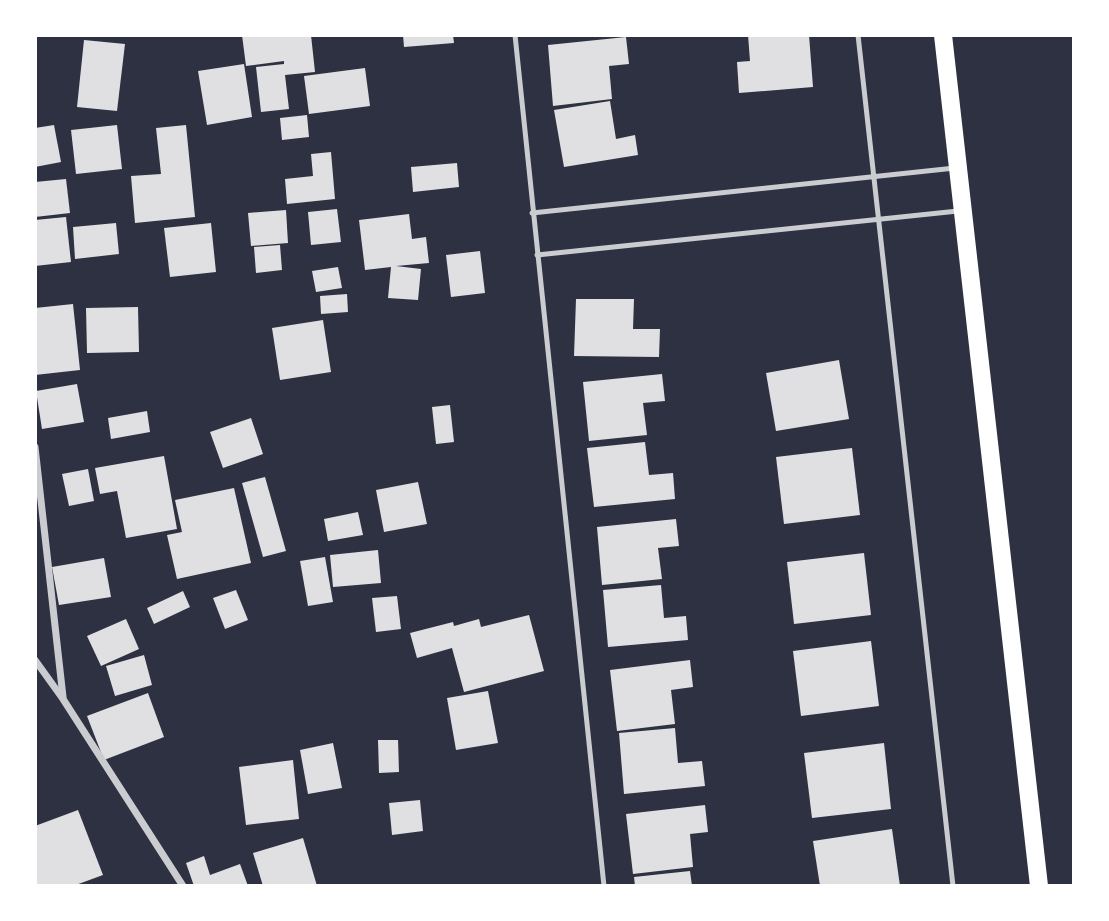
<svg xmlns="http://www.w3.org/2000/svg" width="1109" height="921" viewBox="0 0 1109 921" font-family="Figtree,sans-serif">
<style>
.building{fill:#e0e0e3}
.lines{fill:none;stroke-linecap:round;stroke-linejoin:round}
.service{stroke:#caccd0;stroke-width:5}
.minor{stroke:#caccd0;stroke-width:7}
.primary{stroke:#fff;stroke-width:18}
</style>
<rect width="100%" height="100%" fill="#2d3142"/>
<!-- building -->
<g class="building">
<path d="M242,35H311L315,72L285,75L289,109L261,112L256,67L284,64V61L246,66Z"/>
<path d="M403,35H453L454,43L404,47Z"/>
<path d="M748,35H809L813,87L739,93L737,62L750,61Z"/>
<path d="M626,37L629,64L609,66L612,99L553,106L548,45Z"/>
<path d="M84,40L125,44L117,111L77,107Z"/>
<path d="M244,64L252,117L207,125L198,71Z"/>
<path d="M365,68L370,106L309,114L304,76Z"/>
<path d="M610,101L616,139L635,135L638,155L564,167L554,110Z"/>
<path d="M307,115L309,137L282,140L280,118Z"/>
<path d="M54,125L61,162L35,167V128Z"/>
<path d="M117,125L122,169L76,174L71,130Z"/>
<path d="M186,125L195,217L135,223L131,176L161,174L156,128Z"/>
<path d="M331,152L335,199L287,204L285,179L313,176L311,154Z"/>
<path d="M457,163L459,187L413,192L411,167Z"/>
<path d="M66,179L70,213L35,217V182Z"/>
<path d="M337,209L341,242L311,245L308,212Z"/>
<path d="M286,210L288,243L251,246L248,213Z"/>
<path d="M409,214L412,239L426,237L429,263L396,266L421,269L418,300L388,298L391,267L365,270L359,220Z"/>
<path d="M66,217L71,262L35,266V220Z"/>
<path d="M116,223L119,254L75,259L73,227Z"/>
<path d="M211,223L216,272L170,277L164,228Z"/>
<path d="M280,245L282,270L256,273L254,247Z"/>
<path d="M480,251L485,293L451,297L446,255Z"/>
<path d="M338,267L342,288L316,292L312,271Z"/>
<path d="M347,294L348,312L321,314L320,296Z"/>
<path d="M576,299H634L633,329H660L659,357L574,356Z"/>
<path d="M73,304L80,370L35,375V308Z"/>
<path d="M138,307L139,352L87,353L86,308Z"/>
<path d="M323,320L331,372L280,380L272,328Z"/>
<path d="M839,360L849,419L776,431L766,373Z"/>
<path d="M662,374L665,401L643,403L647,435L589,441L583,382Z"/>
<path d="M77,384L84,422L42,429L36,391Z"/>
<path d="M450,405L454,442L436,444L432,407Z"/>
<path d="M147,411L150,432L111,439L108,418Z"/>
<path d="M251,418L263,454L223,468L210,432Z"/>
<path d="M645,442L649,475L673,473L675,499L594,507L587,448Z"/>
<path d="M852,448L860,515L784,524L776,457Z"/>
<path d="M164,456L177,529L126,538L117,491L100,494L95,468Z"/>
<path d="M88,469L94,501L69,506L62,474Z"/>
<path d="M265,477L286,551L263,557L242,483Z"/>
<path d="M418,482L427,524L384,532L376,490Z"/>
<path d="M234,488L251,563L177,579L167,535L182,532L175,500Z"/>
<path d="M358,512L363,535L328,541L324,519Z"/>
<path d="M676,519L679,546L658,548L662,579L602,585L597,527Z"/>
<path d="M378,550L381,583L333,587L330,555Z"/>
<path d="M864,553L871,615L794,624L787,562Z"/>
<path d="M325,557L333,602L308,606L300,561Z"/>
<path d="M104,558L111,597L59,605L52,567Z"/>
<path d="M661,585L664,618L686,616L688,640L608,647L603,590Z"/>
<path d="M236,590L248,620L225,629L213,598Z"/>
<path d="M183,591L190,607L154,624L147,608Z"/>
<path d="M397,596L401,629L376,632L372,598Z"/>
<path d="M529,615L544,671L464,692L452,648L417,658L410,633L453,622L454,626L479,619L481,627Z"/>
<path d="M126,619L139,649L101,666L87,636Z"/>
<path d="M871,641L879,706L801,716L793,651Z"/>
<path d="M144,655L152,685L115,696L106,666Z"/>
<path d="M690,660L693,687L671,690L675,724L617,731L610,670Z"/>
<path d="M488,691L498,743L456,750L447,698Z"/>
<path d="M148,693L164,737L104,760L87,716Z"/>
<path d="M675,728L678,763L702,761L705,786L624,794L619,733Z"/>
<path d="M378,740H398L399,772L379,773Z"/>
<path d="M333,743L342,788L308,794L300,750Z"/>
<path d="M884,743L891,809L812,818L804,753Z"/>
<path d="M293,760L299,819L246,825L239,767Z"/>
<path d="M420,800L423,831L392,835L389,803Z"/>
<path d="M705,805L708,832L690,834L693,867L633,874L626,814Z"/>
<path d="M78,810L103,875L73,886H35V826Z"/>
<path d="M892,829L900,886H820L813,841Z"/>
<path d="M303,838L317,886H263L253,853Z"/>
<path d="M204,856L210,875L240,864L248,886H194L186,863Z"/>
<path d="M690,871L692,886H635L634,877Z"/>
</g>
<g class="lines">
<!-- service -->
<g class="service">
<path d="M515,35L604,886"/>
<path d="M858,35L953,886"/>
<path d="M532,213L955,168"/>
<path d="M537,255L958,211"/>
</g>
<!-- minor -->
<g class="minor">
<path d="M35,447L63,697"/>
<path d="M35,660L63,699L183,886"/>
</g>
<!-- primary -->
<path class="primary" d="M943,35L1039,886"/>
</g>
<!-- border -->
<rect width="1109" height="921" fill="none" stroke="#ffffff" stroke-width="74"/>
</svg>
